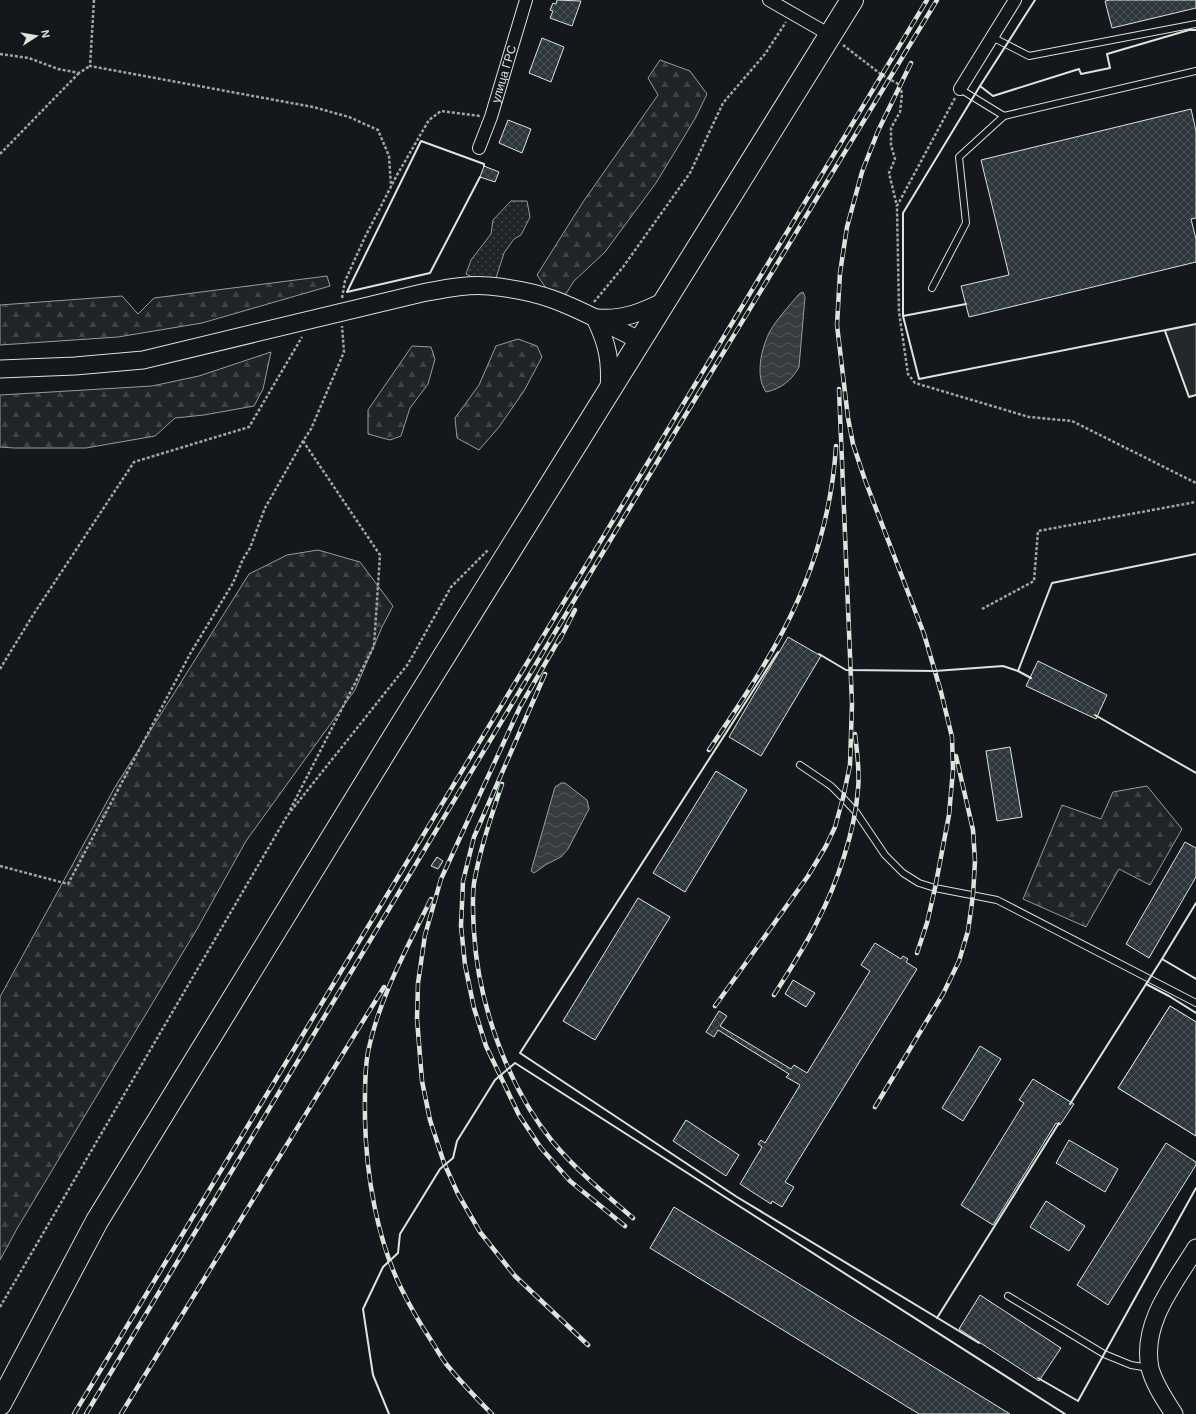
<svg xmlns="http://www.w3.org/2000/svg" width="1196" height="1414" viewBox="0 0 1196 1414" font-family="Helvetica,sans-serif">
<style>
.grass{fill:url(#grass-dots);stroke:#939e99}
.forest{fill:url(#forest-firs);stroke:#939e99}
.parking{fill:#24282b;stroke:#939e99}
.water{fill:url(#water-waves);stroke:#939e99}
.building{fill:url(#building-cross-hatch);stroke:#d8e6dc}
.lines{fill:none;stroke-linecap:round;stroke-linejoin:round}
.lane-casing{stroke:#d8e6dc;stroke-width:8}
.street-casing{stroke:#d8e6dc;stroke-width:14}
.secondary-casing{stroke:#d8e6dc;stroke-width:19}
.highway-casing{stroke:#d8e6dc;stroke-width:24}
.path{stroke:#9da8a2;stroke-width:2.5;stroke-dasharray:3 2;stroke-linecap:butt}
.lane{stroke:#14181c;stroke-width:6}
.street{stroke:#14181c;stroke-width:12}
.secondary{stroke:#14181c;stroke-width:17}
.highway{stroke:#14181c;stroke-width:22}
.rail-casing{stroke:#d8e6dc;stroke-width:4.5}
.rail{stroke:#14181c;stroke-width:3;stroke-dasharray:9;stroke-linecap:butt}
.wall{stroke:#d8e6dc;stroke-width:2}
.labels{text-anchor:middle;stroke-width:3;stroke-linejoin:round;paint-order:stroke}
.street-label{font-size:12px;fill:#d8e6dc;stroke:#14181c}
</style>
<defs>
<pattern id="grass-dots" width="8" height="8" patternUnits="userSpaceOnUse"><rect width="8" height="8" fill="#202428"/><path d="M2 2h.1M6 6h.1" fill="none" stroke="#404447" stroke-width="1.8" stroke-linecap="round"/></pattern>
<pattern id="forest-firs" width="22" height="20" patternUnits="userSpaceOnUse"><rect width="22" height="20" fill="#202428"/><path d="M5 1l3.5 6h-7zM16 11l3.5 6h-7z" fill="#404447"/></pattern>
<pattern id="water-waves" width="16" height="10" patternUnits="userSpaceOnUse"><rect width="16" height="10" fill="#363b3e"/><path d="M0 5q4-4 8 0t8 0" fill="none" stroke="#525759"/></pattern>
<pattern id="building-cross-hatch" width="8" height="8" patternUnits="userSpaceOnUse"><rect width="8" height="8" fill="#2c363c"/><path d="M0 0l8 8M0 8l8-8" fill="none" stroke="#4a5358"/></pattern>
</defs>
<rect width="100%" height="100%" fill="#14181c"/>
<!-- grass -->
<path class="grass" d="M511,201H527L530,217L521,235L514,239L504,253L496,278L481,281L466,274L471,260L491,234L493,220Z"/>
<!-- forest -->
<g class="forest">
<path d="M660,60L690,71L707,94L696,117L656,183L605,252L574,281L564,297L546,288L537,275L583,202L658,95L648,78Z"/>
<path d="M327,276L330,286L202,323L118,337L0,345V305L122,296L138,314L154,298Z"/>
<path d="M518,339L537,346L542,357L524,391L499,427L479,450L457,438L455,418L479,385L496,346Z"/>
<path d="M412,346L431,347L435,359L428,384L410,408L401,436L390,440L368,434V410Z"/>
<path d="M271,352L263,389L254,406L204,415L175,418L155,436L86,448H14L0,447V395L152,386L199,376Z"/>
<path d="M318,550L360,562L393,606L382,627L355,690L246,841L197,929L18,1227L0,1260V997L115,787L249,574L287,555Z"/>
<path d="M1147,786L1182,829L1150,885L1119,869L1086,927L1023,899L1062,805L1101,819L1113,792Z"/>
</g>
<!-- parking -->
<path class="parking" d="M1196,324V395L1189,397L1165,331Z"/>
<!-- water -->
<g class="water">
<path d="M803,292L805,297L799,367C792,380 781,389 766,392C755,376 761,350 769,333C776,320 789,306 799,294Z"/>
<path d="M561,783H565L587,800L589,809L568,849L561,857L547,864L534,873L531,871L555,787Z"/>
</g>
<!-- building -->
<g class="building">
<path d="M557,0L581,1L572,26L550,18L553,11L550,10L553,3L556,4Z"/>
<path d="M1110,0H1196V8L1112,28L1105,1Z"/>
<path d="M542,38L564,47L551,82L529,73Z"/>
<path d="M1191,109L1196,131V218L1191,219L1196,239V262L969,317L961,286L1009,275L981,160Z"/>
<path d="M508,120L531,129L522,153L499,143Z"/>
<path d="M484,166L499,172L495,182L480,177Z"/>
<path d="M788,637L821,656L761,756L729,737Z"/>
<path d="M1038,661L1107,695L1096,719L1026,686Z"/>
<path d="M1010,747L1022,817L997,821L986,751Z"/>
<path d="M716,771L747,790L685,892L653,873Z"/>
<path d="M1185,842L1196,848V877L1149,958L1126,944Z"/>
<path d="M437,857L443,861L438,869L431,866Z"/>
<path d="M638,898L670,917L595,1040L563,1021Z"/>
<path d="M875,943L901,959L903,956L908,959L906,962L917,969L785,1182L794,1187L782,1207L772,1201L771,1204L740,1184L762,1147L758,1144L761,1140L765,1143L800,1085L786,1077L789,1074L718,1030L714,1037L706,1032L719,1011L727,1016L720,1026L791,1069L794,1065L807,1073L870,971L861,965Z"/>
<path d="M793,980L815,993L806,1007L785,994Z"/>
<path d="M1170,1006L1196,1022V1136L1118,1088Z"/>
<path d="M1170,1006L1196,1022V1136L1118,1088Z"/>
<path d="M980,1046L1001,1059L963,1121L942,1108Z"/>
<path d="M1033,1079L1074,1104L1060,1125L1056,1123L993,1225L961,1205L1024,1103L1019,1100Z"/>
<path d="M686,1120L739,1155L726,1176L673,1141Z"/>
<path d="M1069,1140L1118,1169L1105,1192L1056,1163Z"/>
<path d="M1166,1143L1196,1162V1165L1108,1305L1077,1285Z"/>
<path d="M1046,1201L1085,1226L1069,1251L1030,1227Z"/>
<path d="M674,1207L1010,1414H919L650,1248Z"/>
<path d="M980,1295L1061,1348L1039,1381L959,1329Z"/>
</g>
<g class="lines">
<!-- lane casing -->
<g class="lane-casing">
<g id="lane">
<path d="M992,37L1029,56L1196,24"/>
<path d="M960,89L1004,116L1196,71"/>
<path d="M932,288L966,223L959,157L1004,116"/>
<path d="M800,765L831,786L843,798L856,812L885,855L903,873L919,883L935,888L997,900L1196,1003"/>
<path d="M1008,1296L1104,1354L1131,1365L1149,1368"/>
</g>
</g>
<!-- street casing -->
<g class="street-casing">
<g id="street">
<path d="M769,0L830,35"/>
<path d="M960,89L1015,0"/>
<path id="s1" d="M479,148L491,117L526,0"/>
</g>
</g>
<!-- secondary casing -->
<g class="secondary-casing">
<g id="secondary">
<path d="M595,318C608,345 611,361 609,391"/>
<path d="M597,318C625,320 642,312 667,300"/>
<path d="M0,369L75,366L143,360L422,293C444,289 467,284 489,286C510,288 533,292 552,299C583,310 612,327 641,341"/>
<path d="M1174,1414C1165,1400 1154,1384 1150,1368C1141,1323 1174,1284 1196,1248"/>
</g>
</g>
<!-- highway casing -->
<g class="highway-casing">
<path id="highway" d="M0,1404L97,1221L397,732L852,0"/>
</g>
<!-- path -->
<g class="path">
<path d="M94,0L90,66L313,107L349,117L378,130L389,156L391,186"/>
<path d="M843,45L882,75L900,85L902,94L900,112L891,128V145L895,159L889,173L897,206"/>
<path d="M0,54L29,58L58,69L79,73L90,66"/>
<path d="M955,98L897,206L899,312L908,374L915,383L1029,417L1072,421L1196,483"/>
<path d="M0,154L79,73"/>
<path d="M342,298L345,281L365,237L397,175L429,120L441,111L480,116"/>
<path d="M594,302L623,267L690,173L723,103L765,54L786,22"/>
<path d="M982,609L1034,581L1038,531L1196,502"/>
<path d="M0,669L33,615L134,462L249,427L302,337"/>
<path d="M290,810L374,646L380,555L303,441"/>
<path d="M0,866L68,884L190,654L233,583L243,559L250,548L265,508L303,441L311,429L344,352L342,326"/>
<path d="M0,1307L287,816L408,664L451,587L489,549"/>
</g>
<!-- lane -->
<use href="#lane" class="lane"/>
<!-- street -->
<use href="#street" class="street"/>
<!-- secondary -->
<use href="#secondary" class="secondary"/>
<!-- highway -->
<use href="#highway" class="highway"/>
<!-- rail casing -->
<g class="rail-casing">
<g id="rail">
<path d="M911,63L878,131L862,172L847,227L840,273L837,325L848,418L853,444L865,480L924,634L941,692L952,737L953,770L949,815L935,888L927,923L917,953"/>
<path d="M561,636L520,707L441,879L425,935L418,983L417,1019L422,1081L430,1120L444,1163L458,1194L480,1232L515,1276L588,1345"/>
<path d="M559,641L575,610"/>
<path d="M545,674L474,837L463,881L461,926L465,965L474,1008L486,1046L519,1115L541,1148L570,1181L625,1226"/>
<path d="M709,750C735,711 761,673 783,631C813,574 832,511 836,446"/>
<path d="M502,784C491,817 480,849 474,883C472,899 473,916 474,932C478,1003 507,1085 552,1141C576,1170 605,1194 633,1218"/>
<path d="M431,899C407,948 379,998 368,1052C364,1074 365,1097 365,1119C366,1174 377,1240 402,1290C410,1306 419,1322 429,1337C435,1346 440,1356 447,1365C461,1382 476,1398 492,1414"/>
<path d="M774,995C789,971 805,947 817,922C837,884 855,831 858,789C860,771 857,752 855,734"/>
<path d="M715,1006L808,876L826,846L835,827L843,798L850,765L852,704L839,389"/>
<path d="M875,1107L943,994L959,961L968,931L973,895L975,861L973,830L956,756"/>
<path d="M74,1414L927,0"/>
<path d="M86,1414L671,439L937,0"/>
<path d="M121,1414L384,987"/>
</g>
</g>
<!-- rail -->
<use href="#rail" class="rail"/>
<!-- wall -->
<g class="wall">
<path d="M980,86L993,96L1079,69L1081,74L1110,68L1107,54L1189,30H1196"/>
<path d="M480,177L430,273L347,292L421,141L484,164V166"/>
<path d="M966,304L903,316L919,379L1196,324"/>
<path d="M903,316V213L980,86L1035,0"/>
<path d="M1165,331L1189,397L1196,395"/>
<path d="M778,652L520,1053L737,1197L979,1343"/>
<path d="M819,654L846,670L935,671L1003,666L1018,671L1031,678"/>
<path d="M1018,671L1052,583L1196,554"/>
<path d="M1095,715L1196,773"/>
<path d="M1162,959L1196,979"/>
<path d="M1146,984L1169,996L1196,1013"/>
<path d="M1070,1104L1162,959L1196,903"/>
<path d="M937,1318L1059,1123"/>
<path d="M1038,1378L1078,1401L1196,1188"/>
<path d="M389,1414L373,1375L363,1309L383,1267L398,1253L400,1234L440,1169L453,1158L457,1141L495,1080L515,1063L1065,1414"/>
</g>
</g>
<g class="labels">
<!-- street labels -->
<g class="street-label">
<text dy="4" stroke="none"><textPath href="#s1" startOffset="78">улица ГРС</textPath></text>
</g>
</g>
<!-- north arrow -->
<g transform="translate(36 36) rotate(78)" stroke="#14181c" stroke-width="3" paint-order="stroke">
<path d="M0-3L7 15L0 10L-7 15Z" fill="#d8e6dc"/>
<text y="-6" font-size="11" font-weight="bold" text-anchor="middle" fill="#d8e6dc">N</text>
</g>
</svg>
